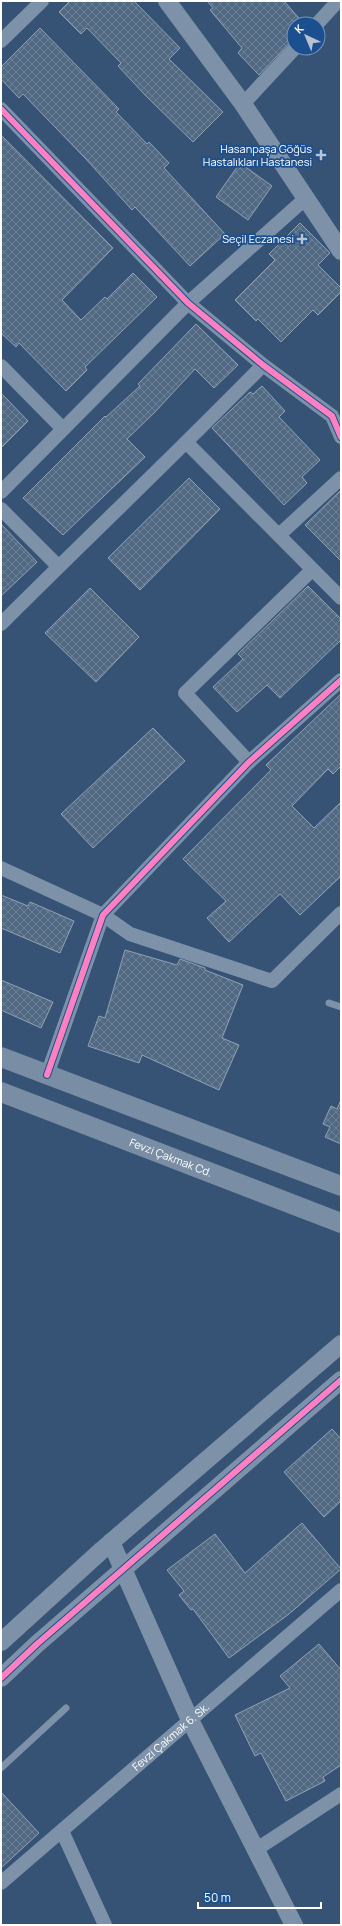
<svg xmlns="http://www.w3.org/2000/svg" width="342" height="1926" viewBox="0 0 342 1926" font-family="Manrope,sans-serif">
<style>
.building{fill:url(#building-cross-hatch);stroke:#92a2b6}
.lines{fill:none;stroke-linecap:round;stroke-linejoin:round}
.service{stroke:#7d92a8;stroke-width:7}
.minor{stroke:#7d92a8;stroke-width:14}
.tertiary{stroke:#7d92a8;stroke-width:18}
.secondary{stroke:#798da4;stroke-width:20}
.cycleway-casing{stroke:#1b4f8f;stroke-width:8}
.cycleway{stroke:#ff80c0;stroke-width:6}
.poi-dot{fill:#b9c2ce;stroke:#1b4f8f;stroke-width:1.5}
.labels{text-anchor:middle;stroke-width:3.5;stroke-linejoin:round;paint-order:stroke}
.poi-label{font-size:11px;fill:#fff;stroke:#1b4f8f;text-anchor:end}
.street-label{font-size:11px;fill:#fff;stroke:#1b4f8f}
</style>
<defs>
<pattern id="building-cross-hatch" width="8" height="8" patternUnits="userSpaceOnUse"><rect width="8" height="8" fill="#526984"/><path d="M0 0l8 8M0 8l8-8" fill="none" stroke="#6c8096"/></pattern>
</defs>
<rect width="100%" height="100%" fill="#365274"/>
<!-- building -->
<g class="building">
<path d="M70,1H134L180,48L169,59L223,112L193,142L145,95L118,66L121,63L87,28L81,34L59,12Z"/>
<path d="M207,1H284L304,24H294V38L259,75L238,53L242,48L210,10L213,8Z"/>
<path d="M40,28L119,109L116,112L147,144L149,142L169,163L164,168L225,234L190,266L135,207L132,210L86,159L23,94L19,98L1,79V67Z"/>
<path d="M1,135L113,248L62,300L81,320L105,297L107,299L133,273L157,297L85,367L87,370L66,391L19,343L16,347L1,333Z"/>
<path d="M240,163L272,186L248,220L216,197Z"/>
<path d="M300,223L330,253L318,265L341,288V292L318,315L313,310L281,342L258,319L256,321L235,300L275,260L269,254Z"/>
<path d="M196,324L238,365L214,388L195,369L154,413L127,439L145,457L63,535L23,498L105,416L106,417L140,386L138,384Z"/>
<path d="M262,386L285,411L279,417L320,460L302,477L307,483L284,505L212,428L250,392L253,394Z"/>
<path d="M1,393L28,421L1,448Z"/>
<path d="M189,478L220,509L140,590L108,558Z"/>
<path d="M341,490V561L305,525Z"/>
<path d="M1,524L37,562L1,596Z"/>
<path d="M308,586L341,619V640L280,698L267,685L237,712L213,687L243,659L238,654Z"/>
<path d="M90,588L139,637L96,682L45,633Z"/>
<path d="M341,694V766L333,774L328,769L292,806L314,828L341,802V876L300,915L280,894L229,942L207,918L226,901L183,859L271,770L266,765Z"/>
<path d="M153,728L185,761L93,848L61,814Z"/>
<path d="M1,895L28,906L30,902L74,921L60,953L1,928Z"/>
<path d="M125,950L177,965L180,959L205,968V970L243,985L222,1038L239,1045L219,1090L142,1055L139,1063L88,1046L99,1016L105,1018Z"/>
<path d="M1,980L53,1002L41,1028L1,1010Z"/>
<path d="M341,1100V1144L325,1137L330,1127L323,1124L331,1106L337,1109Z"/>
<path d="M332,1429L341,1439V1501L324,1517L284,1472Z"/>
<path d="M302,1523L341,1569L289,1614L229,1658L193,1609L191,1610L179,1595L184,1591L167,1570L215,1534L245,1573Z"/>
<path d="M319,1644L341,1670V1765L323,1777L325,1781L286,1801L261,1753L255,1756L235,1715L290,1688L280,1676Z"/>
<path d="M1,1792L39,1833L1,1868Z"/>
</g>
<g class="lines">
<!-- service -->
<g class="service">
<path d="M329,1003L341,1007"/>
<path d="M1,1768L66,1708"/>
</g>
<!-- minor -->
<g class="minor">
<path d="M317,24L338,1"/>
<path d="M1,41L42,1"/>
<path d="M243,104L295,48"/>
<path d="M1,109L188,303L263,365L332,416L341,437"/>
<path d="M1,366L63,429"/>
<path d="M187,443L341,598"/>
<path d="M1,492L188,303L306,198"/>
<path d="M1,509L58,566"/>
<path d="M279,535L341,478"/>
<path d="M1,624C88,537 177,453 263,365"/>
<path d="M249,762L185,693L312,570"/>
<path d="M1,868L103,915L130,934L272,981L341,913"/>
<path d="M47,1075L103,915L249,762L341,680"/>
<path d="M62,1831L105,1925"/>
<path d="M257,1849L341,1794"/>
<path id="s1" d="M1,1883L341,1590"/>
</g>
<!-- tertiary -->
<g class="tertiary">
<path d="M167,1L243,104L341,251"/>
<path d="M111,1542L190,1720L294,1925"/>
<path d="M1,1642L102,1550L341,1344"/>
<path d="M1,1678L37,1644L341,1380"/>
</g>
<!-- secondary -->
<g class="secondary">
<path d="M1,1057L341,1186"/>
<path id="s2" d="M1,1092L341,1223"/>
</g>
<!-- cycleway casing -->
<g class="cycleway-casing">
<g id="cycleway">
<path d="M1,109L188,303L263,365L332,416L341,437"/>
<path d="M47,1075L103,915L249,762L341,680"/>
<path d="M1,1678L37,1644L341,1380"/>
</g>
</g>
<!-- cycleway -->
<use href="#cycleway" class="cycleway"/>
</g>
<!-- markers -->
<g class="poi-dot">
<path d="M319 149h4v4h4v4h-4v4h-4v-4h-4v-4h4z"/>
<path d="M300 233h4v4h4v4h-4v4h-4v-4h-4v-4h4z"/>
</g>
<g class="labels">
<!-- poi labels -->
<g class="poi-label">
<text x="312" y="153">Hasanpaşa Göğüs<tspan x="312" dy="13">Hastalıkları Hastanesi</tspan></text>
<text x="294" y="243">Seçil Eczanesi</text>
</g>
<!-- street labels -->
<g class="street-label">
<text dy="4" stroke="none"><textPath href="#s2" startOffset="182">Fevzi Çakmak Cd.</textPath></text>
<text dy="4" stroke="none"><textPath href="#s1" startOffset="224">Fevzi Çakmak 6. Sk.</textPath></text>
</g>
</g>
<!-- border -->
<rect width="342" height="1926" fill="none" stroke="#ffffff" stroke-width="4"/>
<!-- north arrow -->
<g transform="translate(306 36) rotate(316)"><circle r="19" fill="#1b4f8f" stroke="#7695bc"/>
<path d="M0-3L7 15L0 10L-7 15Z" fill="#b9c2ce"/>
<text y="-6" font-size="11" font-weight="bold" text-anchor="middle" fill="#ffffff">K</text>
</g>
<!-- scale -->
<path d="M198 1902v6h123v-6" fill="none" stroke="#ffffff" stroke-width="2"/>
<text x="204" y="1902" font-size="12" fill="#ffffff" stroke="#1b4f8f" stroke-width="3" paint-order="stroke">50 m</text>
</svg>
